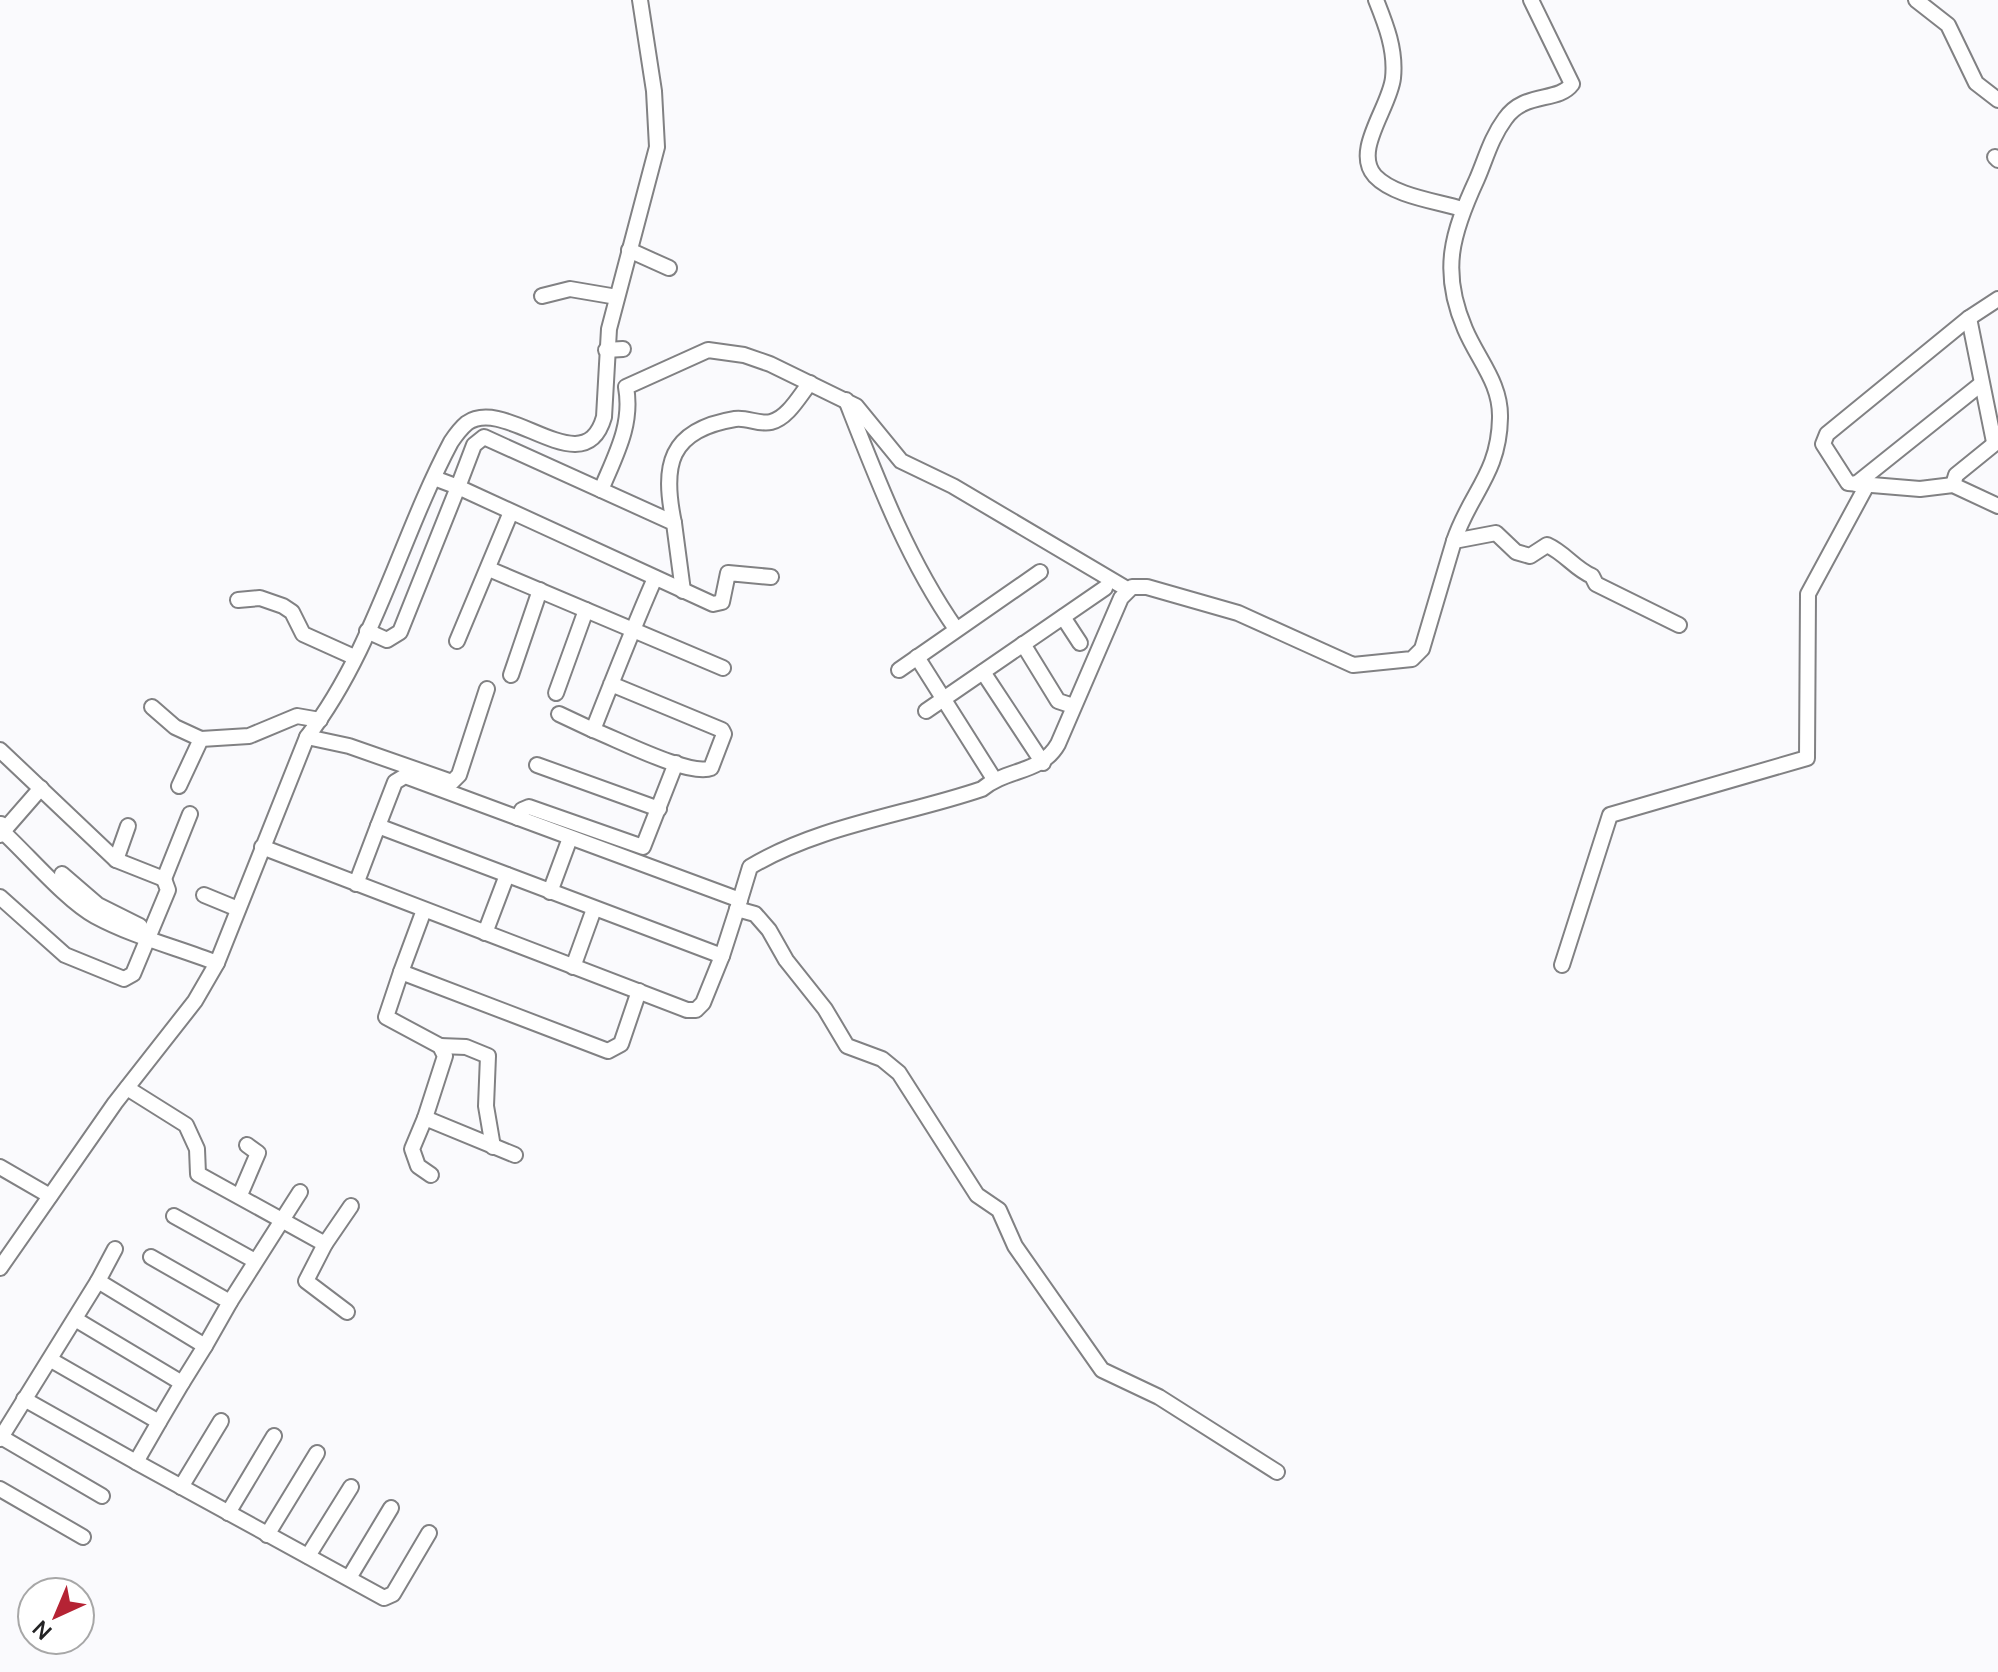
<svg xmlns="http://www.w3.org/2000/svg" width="1998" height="1672" viewBox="0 0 1998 1672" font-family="Manrope,sans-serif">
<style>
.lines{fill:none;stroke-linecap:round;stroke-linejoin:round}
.minor-casing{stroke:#818183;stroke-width:18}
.minor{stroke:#fff;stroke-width:14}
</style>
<rect width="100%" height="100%" fill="#fafafd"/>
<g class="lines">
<!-- minor casing -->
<g class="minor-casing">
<g id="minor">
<path d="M1376,0C1386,25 1396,50 1393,78C1390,107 1352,151 1375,176C1394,196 1436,201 1462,209"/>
<path d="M1916,0L1948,25L1976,83L1998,100"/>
<path d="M1995,157L1998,160"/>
<path d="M629,250L669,268"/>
<path d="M542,296L570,289L617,297"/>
<path d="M1998,299L1969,318L1827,434L1823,444L1848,483L1920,489L1953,485L1998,506"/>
<path d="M1969,318L1994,442"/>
<path d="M606,350L623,349"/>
<path d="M846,400C877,479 907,559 956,629"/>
<path d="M434,478L458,487L474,445L484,437L674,523L683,591"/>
<path d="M1856,484L1981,384"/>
<path d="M1953,485L1956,475L1998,441"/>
<path d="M601,490C615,456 633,425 626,387L708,350L744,355L770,364L856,406L901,461L953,486L1127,589"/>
<path d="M674,523C662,466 668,430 735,419C747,417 759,425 771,422C788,418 800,395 810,383"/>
<path d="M1454,541C1470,493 1499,474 1500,418C1501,383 1478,360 1465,329C1440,271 1452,233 1477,179C1486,158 1491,138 1505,119C1524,91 1558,103 1572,84L1531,0"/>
<path d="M489,569L723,668"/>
<path d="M238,600L260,598L283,606L292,612L303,634L354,657"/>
<path d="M1063,617L1080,643"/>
<path d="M367,631L387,640L400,632L458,487L713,604L722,602L728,573L771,577"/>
<path d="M457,641L511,512"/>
<path d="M1023,644L1058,701L1073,706"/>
<path d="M917,657L994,779"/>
<path d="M899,670L1040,572"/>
<path d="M983,672L1043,763"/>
<path d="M511,675L540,590"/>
<path d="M611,684L722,730L724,734L711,768C690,777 617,739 593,730C613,679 633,628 655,578"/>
<path d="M556,693L586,610"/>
<path d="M152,707L175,727L201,739"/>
<path d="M926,711L1105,588"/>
<path d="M559,714L593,730"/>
<path d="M307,737L349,746L452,782L459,775L487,689"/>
<path d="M0,750L116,860L164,879L190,814"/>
<path d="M537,765L659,809"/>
<path d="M179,786L201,739L249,736L297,716L320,720"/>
<path d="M518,818L522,810L529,807L643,847L676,763"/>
<path d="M1,824L3,832C28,855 67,901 95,916C134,937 176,947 217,963"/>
<path d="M378,826L395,782L405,776L740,900L722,956"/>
<path d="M0,835L41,788"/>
<path d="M262,847L687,1010H696L703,1003L722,956L378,826L356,884"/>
<path d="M116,860L128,826"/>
<path d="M62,874L98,905L140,926"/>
<path d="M550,892L570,838"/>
<path d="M204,895L238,909"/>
<path d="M0,897L65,955L124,979L133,974L168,890L164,879"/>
<path d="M740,900L750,867C820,825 906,815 982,789C1007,768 1041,774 1058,744L1121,598L1132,587H1147L1238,613L1353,665L1412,659L1422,649L1454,541L1496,533L1516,552L1530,556L1547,545C1565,553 1575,569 1592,576L1596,584L1679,625"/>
<path d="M737,909L755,914L769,930L786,960L825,1009L847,1046L882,1059L899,1073L977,1195L999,1210L1015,1246L1102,1370L1159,1397L1277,1472"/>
<path d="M485,933L507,875"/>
<path d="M1562,965L1610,815L1807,758L1808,594L1867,485"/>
<path d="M573,967L594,909"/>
<path d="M401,972L424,910"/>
<path d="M440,1046L466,1047L488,1056L486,1106L493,1147"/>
<path d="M127,1088L186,1125L197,1149L198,1174L325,1244L306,1281L347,1312"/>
<path d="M425,1118L412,1149L418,1166L431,1175"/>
<path d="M515,1155L425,1118L445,1056L440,1046L386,1017L401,972L608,1051L621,1044L639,991"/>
<path d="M0,1167L50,1196"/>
<path d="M240,1195L258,1153L247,1145"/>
<path d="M174,1216L255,1261"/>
<path d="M325,1244L351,1206"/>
<path d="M151,1257L230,1302L205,1346"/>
<path d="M0,1268L115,1103L195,1001L217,963L307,737C374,650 400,538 451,442C455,436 461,428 467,423C507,395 584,487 604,417L609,329L657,147L654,91L640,0"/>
<path d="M98,1281L115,1249"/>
<path d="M230,1302L300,1192"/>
<path d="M51,1360L159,1422L182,1383"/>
<path d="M24,1399L136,1462L159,1422"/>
<path d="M1,1437L102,1496"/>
<path d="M0,1439L98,1281L205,1346L182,1383L75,1319"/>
<path d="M136,1462L384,1598L393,1594L429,1533"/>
<path d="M181,1487L221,1421"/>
<path d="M0,1489L83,1537"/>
<path d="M228,1513L274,1436"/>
<path d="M267,1535L317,1453"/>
<path d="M308,1556L351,1487"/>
<path d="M349,1578L391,1508"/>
</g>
</g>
<!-- minor -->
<use href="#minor" class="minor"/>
</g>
<!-- north arrow -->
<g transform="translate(56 1616) rotate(224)"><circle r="38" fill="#ffffff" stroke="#a7a7a7" stroke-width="2"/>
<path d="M0-6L14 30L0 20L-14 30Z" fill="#b52334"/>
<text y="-12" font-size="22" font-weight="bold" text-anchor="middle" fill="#232324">N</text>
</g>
</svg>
